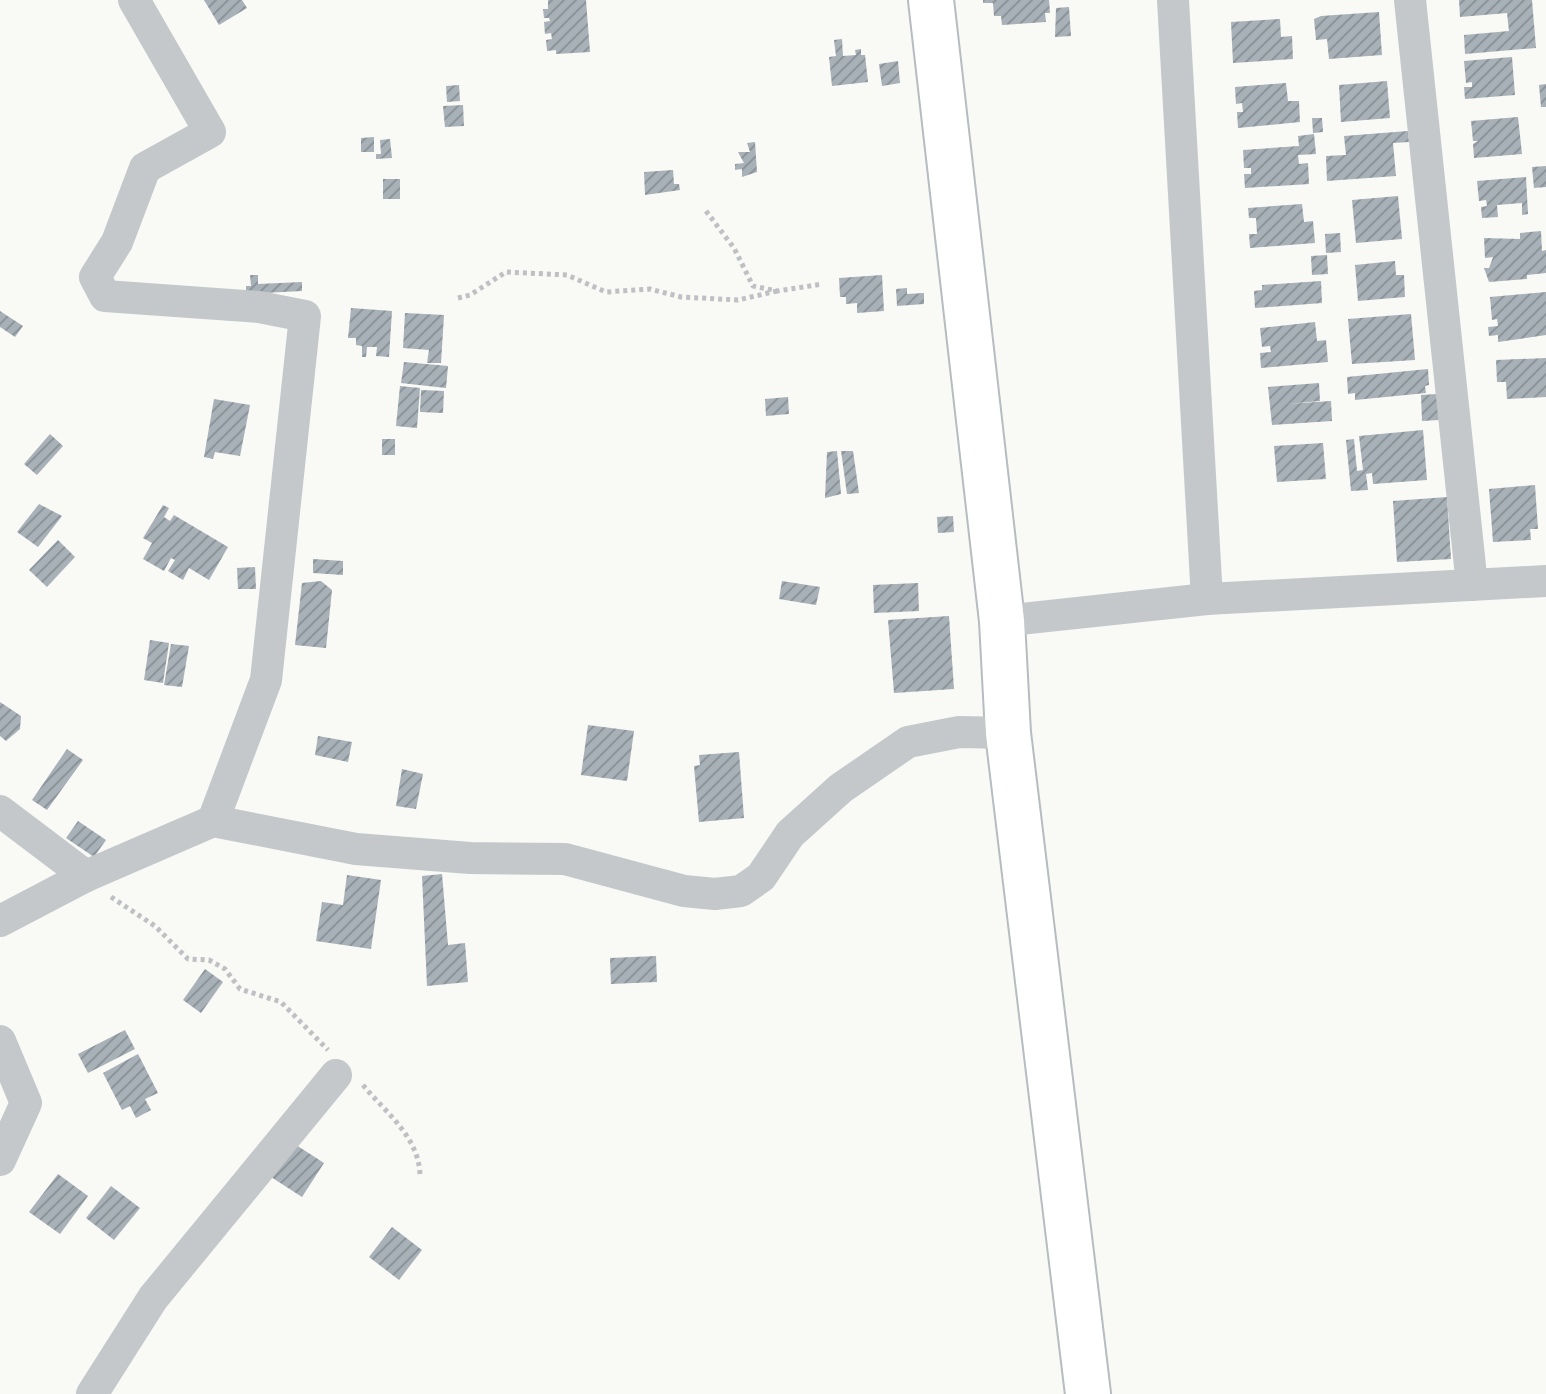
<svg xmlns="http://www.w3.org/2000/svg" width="1546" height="1394" viewBox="0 0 1546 1394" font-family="'DM Sans',sans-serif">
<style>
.building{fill:url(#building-hatch)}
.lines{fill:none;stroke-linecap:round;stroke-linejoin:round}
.secondary-casing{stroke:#b6bcc0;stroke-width:48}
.path{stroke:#bec0c3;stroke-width:5;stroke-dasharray:4 4;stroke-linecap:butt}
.street{stroke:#c4c8cb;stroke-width:32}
.secondary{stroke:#fff;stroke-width:44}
</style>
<defs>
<pattern id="building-hatch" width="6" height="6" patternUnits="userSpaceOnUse" patternTransform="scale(2)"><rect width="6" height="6" fill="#a8b1b7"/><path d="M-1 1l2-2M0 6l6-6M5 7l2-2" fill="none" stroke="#8c959a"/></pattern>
</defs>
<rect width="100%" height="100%" fill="#f9f9f6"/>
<!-- building -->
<g class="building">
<path d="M204,0H242L247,8L219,25Z"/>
<path d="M548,0H586L590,52L556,54V50L547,51L546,40L552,39L551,33L545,34L544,22L550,21L549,18H544L543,9H548Z"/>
<path d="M983,0H1049L1050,13H1045L1046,22L1002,25L1001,16H994L993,3H983Z"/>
<path d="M1459,0H1532L1536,48L1465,54L1464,35L1509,31L1507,13L1460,17Z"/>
<path d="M1069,7L1071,36L1055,37L1056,8Z"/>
<path d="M1379,12L1382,55L1329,59L1327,39L1316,40L1314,19L1321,16Z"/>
<path d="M1280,19L1281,37L1292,36L1293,59L1233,63L1231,22Z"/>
<path d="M842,39L843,56L856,55L855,50L861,49V55H865L868,82L832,86L829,57L836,56L834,40Z"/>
<path d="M1512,57L1515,95L1465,99L1464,87H1472V82L1466,83L1464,61Z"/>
<path d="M898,61L900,83L882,86L879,64Z"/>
<path d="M1387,81L1390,118L1341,122L1339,85Z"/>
<path d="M1286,83L1288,101H1299L1300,122L1238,128L1237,112H1243L1242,103L1236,104L1235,87Z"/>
<path d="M1546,84V107H1541L1539,85Z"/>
<path d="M459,85L460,101L447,102L446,86Z"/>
<path d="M463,105L464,126L445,127L443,106Z"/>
<path d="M1518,117L1522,154L1474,158L1473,144L1478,141H1473L1471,121Z"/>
<path d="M1312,118H1322L1323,132L1313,133Z"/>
<path d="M1408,131L1409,142L1393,143L1396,176L1327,181L1326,156L1346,155L1344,136Z"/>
<path d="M1314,134L1316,154L1298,155L1299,164L1308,163L1309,184L1245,188L1244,174H1251V168H1244L1243,150L1299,146L1298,136Z"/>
<path d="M374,137V152H361V138Z"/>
<path d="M390,139L392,158L376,159V154H381L380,140Z"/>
<path d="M755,142L757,172L742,177V169L735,170V164L744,163L738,152H750L747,143Z"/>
<path d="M1546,166V187L1534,188L1532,167Z"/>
<path d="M673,170L674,184H679L680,190L645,195L644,172Z"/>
<path d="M1526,177L1528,214L1522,215V203L1497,205L1498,217L1482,218L1481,207L1487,206L1486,200L1479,201L1477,181Z"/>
<rect x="383" y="179" width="17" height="20"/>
<path d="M1398,196L1402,239L1356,243L1352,200Z"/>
<path d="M1302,204L1304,222L1313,221L1315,243L1250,248L1249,234H1257L1256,218H1249L1248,208Z"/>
<path d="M1541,231L1542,251L1546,250V273L1527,275V279L1489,282L1484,268H1489L1493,257L1485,258L1484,238L1520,239V233Z"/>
<path d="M1340,233L1341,252L1326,253L1325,234Z"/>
<path d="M1327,255L1328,274L1312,275L1311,256Z"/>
<path d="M1395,261L1396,275H1404L1405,297L1358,301L1355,265Z"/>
<path d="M250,275H258V284L302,282V291L246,294V286H251Z"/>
<path d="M882,275L884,311L857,313V303L846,304V297H840L839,278Z"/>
<path d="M1321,281L1322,303L1255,308L1254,291L1262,290V285Z"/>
<path d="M907,288V294L924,293V304L897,306L896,289Z"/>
<path d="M1546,292V335L1498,342V335L1489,336L1488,327L1498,326L1497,319L1492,320L1490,297Z"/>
<path d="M351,308L392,311L389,357L376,356L377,347H367L366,357H362V346L356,345V338H348Z"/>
<path d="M0,311L23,326L15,337L0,327Z"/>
<path d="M405,313L444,315L441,363H427L429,350L403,348Z"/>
<path d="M1411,314L1415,360L1352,364L1348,319Z"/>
<path d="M1315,322L1317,341L1326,340L1328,362L1261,368L1260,353L1271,352L1270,346L1262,347L1260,328Z"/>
<path d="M1546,358V397L1507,399L1506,382H1497L1496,360Z"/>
<path d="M404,362L448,366L446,388L401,383Z"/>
<path d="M1428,369L1429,385L1425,386L1426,393L1355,400V393L1348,394L1347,377Z"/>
<path d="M1319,383L1320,401L1287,404L1331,401L1332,421L1272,425L1268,387Z"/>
<path d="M400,386L420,388L417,428L396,426Z"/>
<path d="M421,390L444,391L443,413L420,412Z"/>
<path d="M1437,394L1439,420L1422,421L1421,395Z"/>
<path d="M788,397L789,414L766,416L765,399Z"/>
<path d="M214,399L250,405L240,456L215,452L213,459L204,457Z"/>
<path d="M1423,430L1427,480L1373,484L1372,473L1366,474L1368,490L1351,491L1346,440L1354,439L1357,471L1363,470L1359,436Z"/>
<path d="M50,434L63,446L37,475L24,464Z"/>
<rect x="382" y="439" width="13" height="16"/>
<path d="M1323,443L1326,479L1277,482L1274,446Z"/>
<path d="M837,451L841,494L825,498L827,452Z"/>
<path d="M841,451H853L859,493L847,494Z"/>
<path d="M1535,485L1538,529H1530L1531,540L1493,542L1489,489Z"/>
<path d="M1447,497L1451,559L1397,562L1393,501Z"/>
<path d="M39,504L62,516L38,547L17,532Z"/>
<path d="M163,505L169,508L164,517L170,521L174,515L228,547L209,580L189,568L183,580L168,571L175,560L171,558L164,571L143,559L152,543L143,538Z"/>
<path d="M953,516L954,532L938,533L937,517Z"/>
<path d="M58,540L75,557L47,587L29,570Z"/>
<path d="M313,559L343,561V575L313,573Z"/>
<path d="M255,567L256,589H238L237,568Z"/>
<path d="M321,581L332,590L326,648L295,645L302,583Z"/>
<path d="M782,581L820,587L816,605L779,599Z"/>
<path d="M918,583L919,611L874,613L873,585Z"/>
<path d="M949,616L954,689L894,693L888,620Z"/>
<path d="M150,640L169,643L163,683L144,680Z"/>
<path d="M171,644L189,646L182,687L164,685Z"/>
<path d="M0,702L21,716L20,729L6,741L0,736Z"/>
<path d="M588,725L634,731L627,781L581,775Z"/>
<path d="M318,736L352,742L348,762L315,755Z"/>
<path d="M67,749L83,760L47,810L32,800Z"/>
<path d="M739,752L744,818L699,822L694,766L700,765L699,755Z"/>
<path d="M402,769L423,774L416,809L396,806Z"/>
<path d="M78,821L106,840L94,857L66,838Z"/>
<path d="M442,874L448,945L465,943L468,982L427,986L422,876Z"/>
<path d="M347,875L381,880L371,949L316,941L322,902L343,905Z"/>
<path d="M656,956L657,982L611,984L610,958Z"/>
<path d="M205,969L223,982L201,1013L183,1000Z"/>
<path d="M125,1030L135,1049L88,1073L78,1054Z"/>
<path d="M138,1054L158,1093L145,1099L151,1110L136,1118L130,1106L122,1110L103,1073Z"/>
<path d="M293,1143L324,1163L302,1197L271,1177Z"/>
<path d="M58,1174L88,1196L60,1234L29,1212Z"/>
<path d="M111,1186L140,1208L114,1240L86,1218Z"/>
<path d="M392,1227L422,1250L399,1280L369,1257Z"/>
</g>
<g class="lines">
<!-- secondary casing -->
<g class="secondary-casing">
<path id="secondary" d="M931,0L1002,621L1008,733L1088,1394"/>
</g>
<!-- path -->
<g class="path">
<path d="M706,211L734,248L753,286L777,291L823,284"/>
<path d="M458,298L470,295L506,272L567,275L606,292L650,289L681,297L738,300L777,291"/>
<path d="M111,897L155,926L188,959L209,960L225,969L240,989L281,1002L328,1050"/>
<path d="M363,1085C386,1113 418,1136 420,1174"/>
</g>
<!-- street -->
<g class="street">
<path d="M134,0L210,132L145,168L117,242L95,277L105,296L259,307L305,316L266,680L213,821"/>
<path d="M1173,0L1207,599"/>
<path d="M1410,0L1472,585"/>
<path d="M1002,621L1207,599L1546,581"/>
<path d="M0,811L86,876"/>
<path d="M0,921L86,876L213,821L356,849L470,858L565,859L684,891L715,894L741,891L761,877L790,834L841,788L908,742L959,732L1008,733"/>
<path d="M0,1041L26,1103L0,1160"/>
<path d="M92,1394L153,1298L336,1075"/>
</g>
<!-- secondary -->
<use href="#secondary" class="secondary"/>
</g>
</svg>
